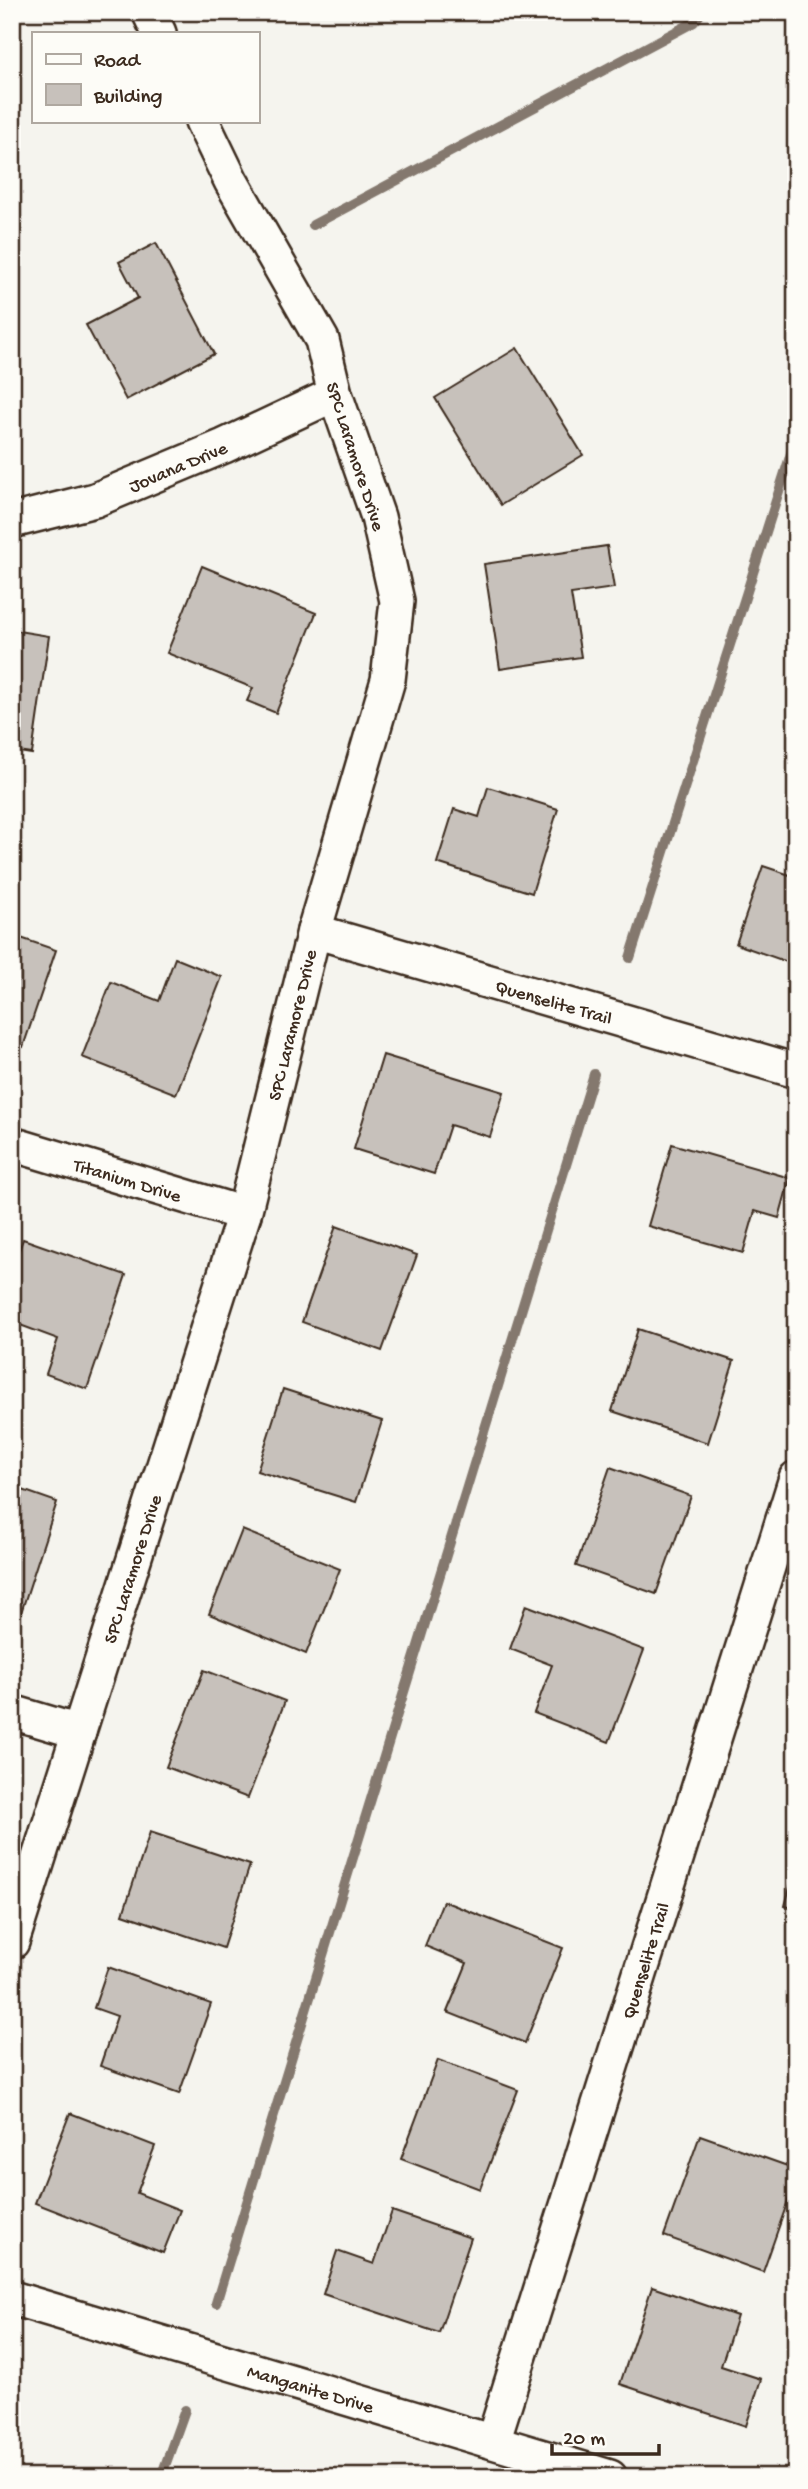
<svg xmlns="http://www.w3.org/2000/svg" width="808" height="2489" viewBox="0 0 808 2489" font-family="'Gochi Hand',sans-serif">
<style>
.lines{fill:none;stroke-linecap:round;stroke-linejoin:round}
.stream{stroke:#84786e;stroke-width:10}
.building{fill:#c7c1bb;stroke:#3b2a1e;stroke-width:2}
.street-casing{stroke:#3b2a1e;stroke-width:38}
.street{stroke:#fdfcf7;stroke-width:33}
.labels{text-anchor:middle;stroke-width:5;stroke-linejoin:round;paint-order:stroke}
.street-label{font-size:19px;fill:#3b2a1e;stroke:#fdfcf7}
</style>
<rect width="100%" height="100%" fill="#f5f4ee"/>
<filter id="ink" filterUnits="userSpaceOnUse"><feTurbulence type="fractalNoise" baseFrequency=".0143" numOctaves="2"/><feDisplacementMap in="SourceGraphic" scale="14" xChannelSelector="R" yChannelSelector="G"/><feConvolveMatrix kernelMatrix="1 2 1 2 8 2 1 2 1" color-interpolation-filters="sRGB"/></filter>
<g filter="url(#ink)">
<g class="lines">
<!-- stream -->
<g class="stream">
<path d="M313,225L694,22L702,12"/>
<path d="M630,958L796,438"/>
<path d="M216,2303L594,1074"/>
<path d="M161,2477L185,2410"/>
</g>
</g>
<!-- building -->
<g class="building">
<path d="M156,243L214,354L126,400L86,325L138,298L119,262Z"/>
<path d="M517,348L583,455L501,505L435,398Z"/>
<path d="M607,546L614,588L571,594L581,657L500,669L484,564Z"/>
<path d="M202,566L316,613L276,713L247,701L253,688L167,653Z"/>
<path d="M12,630L49,636L32,754L12,751Z"/>
<path d="M488,787L558,809L532,893L437,863L454,809L479,817Z"/>
<path d="M763,866L796,877V965L736,944Z"/>
<path d="M12,935L56,950L23,1047L12,1043Z"/>
<path d="M175,958L222,977L176,1094L82,1057L111,982L159,1001Z"/>
<path d="M383,1055L504,1092L490,1137L450,1125L434,1174L354,1149Z"/>
<path d="M672,1144L790,1178L779,1218L755,1211L743,1253L648,1226Z"/>
<path d="M336,1226L417,1255L382,1351L302,1322Z"/>
<path d="M23,1239L126,1275L87,1389L46,1374L58,1339L12,1322V1270Z"/>
<path d="M638,1329L734,1361L708,1443L612,1411Z"/>
<path d="M283,1389L382,1421L356,1502L257,1471Z"/>
<path d="M610,1467L691,1496L656,1594L576,1566Z"/>
<path d="M14,1487L57,1502L18,1622L12,1620Z"/>
<path d="M242,1530L340,1569L306,1654L209,1614Z"/>
<path d="M526,1605L644,1650L609,1742L534,1713L552,1665L510,1649Z"/>
<path d="M204,1670L285,1701L248,1798L166,1767Z"/>
<path d="M150,1832L250,1865L223,1948L123,1914Z"/>
<path d="M796,1864V1909L785,1906Z"/>
<path d="M443,1901L563,1948L525,2043L447,2012L467,1963L425,1946Z"/>
<path d="M108,1967L211,2004L179,2094L100,2066L117,2016L94,2008Z"/>
<path d="M438,2060L518,2090L480,2189L401,2159Z"/>
<path d="M70,2113L155,2146L137,2193L180,2210L163,2253L35,2203Z"/>
<path d="M700,2135L796,2169V2178L763,2272L664,2236Z"/>
<path d="M392,2211L471,2238L439,2333L323,2294L337,2251L374,2264Z"/>
<path d="M652,2287L737,2316L721,2366L761,2379L746,2426L620,2384Z"/>
</g>
<g class="lines">
<!-- street casing -->
<g class="street-casing">
<g id="street">
<path d="M149,12L159,33"/>
<path id="s1" d="M12,521L95,500L224,446L335,394"/>
<path id="s2" d="M314,931L796,1071"/>
<path id="s3" d="M12,1144L244,1214"/>
<path d="M12,1712L79,1732"/>
<path id="s4" d="M12,1942L244,1214L314,931L388,680L397,601L378,517L335,394L322,340L231,181L202,121"/>
<path id="s5" d="M12,2298L610,2477"/>
<path id="s6" d="M493,2441L796,1478"/>
</g>
</g>
<!-- street -->
<use href="#street" class="street"/>
</g>
</g>
<g class="labels">
<!-- street labels -->
<g class="street-label">
<text transform="translate(357 456) rotate(72)" y="7">SPC Laramore Drive</text>
<text dy="7" stroke="none"><textPath href="#s1" startOffset="175">Jovana Drive</textPath></text>
<text dy="7" stroke="none"><textPath href="#s2" startOffset="250">Quenselite Trail</textPath></text>
<text dy="7" stroke="none"><textPath href="#s4" startOffset="959">SPC Laramore Drive</textPath></text>
<text dy="7" stroke="none"><textPath href="#s3" startOffset="121">Titanium Drive</textPath></text>
<text dy="7" stroke="none"><textPath href="#s4" startOffset="392">SPC Laramore Drive</textPath></text>
<text dy="7" stroke="none"><textPath href="#s6" startOffset="504">Quenselite Trail</textPath></text>
<text dy="7" stroke="none"><textPath href="#s5" startOffset="312">Manganite Drive</textPath></text>
</g>
</g>
<!-- margin -->
<rect width="808" height="2489" fill="none" stroke="#fdfcf7" stroke-width="42"/>
<rect x="21" y="21" width="766" height="2447" fill="none" stroke="#3b2a1e" stroke-width="2.5" filter="url(#ink)"/>
<!-- legend -->
<rect x="32" y="32" width="228" height="91" fill="#fdfcf7" stroke="#afa8a0" stroke-width="2"/>
<rect x="46" y="54" width="35" height="10" fill="#fdfcf7" stroke="#afa8a0" stroke-width="2"/>
<text x="94" y="66" font-size="21" fill="#3b2a1e">Road</text>
<rect x="46" y="84" width="35" height="21" fill="#c7c1bb" stroke="#afa8a0" stroke-width="2"/>
<text x="94" y="102" font-size="21" fill="#3b2a1e">Building</text>
<!-- scale -->
<path d="M552 2444v10h107v-10" fill="none" stroke="#3b2a1e" stroke-width="3.5"/>
<text x="563" y="2444" font-size="21" fill="#3b2a1e" stroke="#fdfcf7" stroke-width="5" paint-order="stroke">20 m</text>
</svg>
